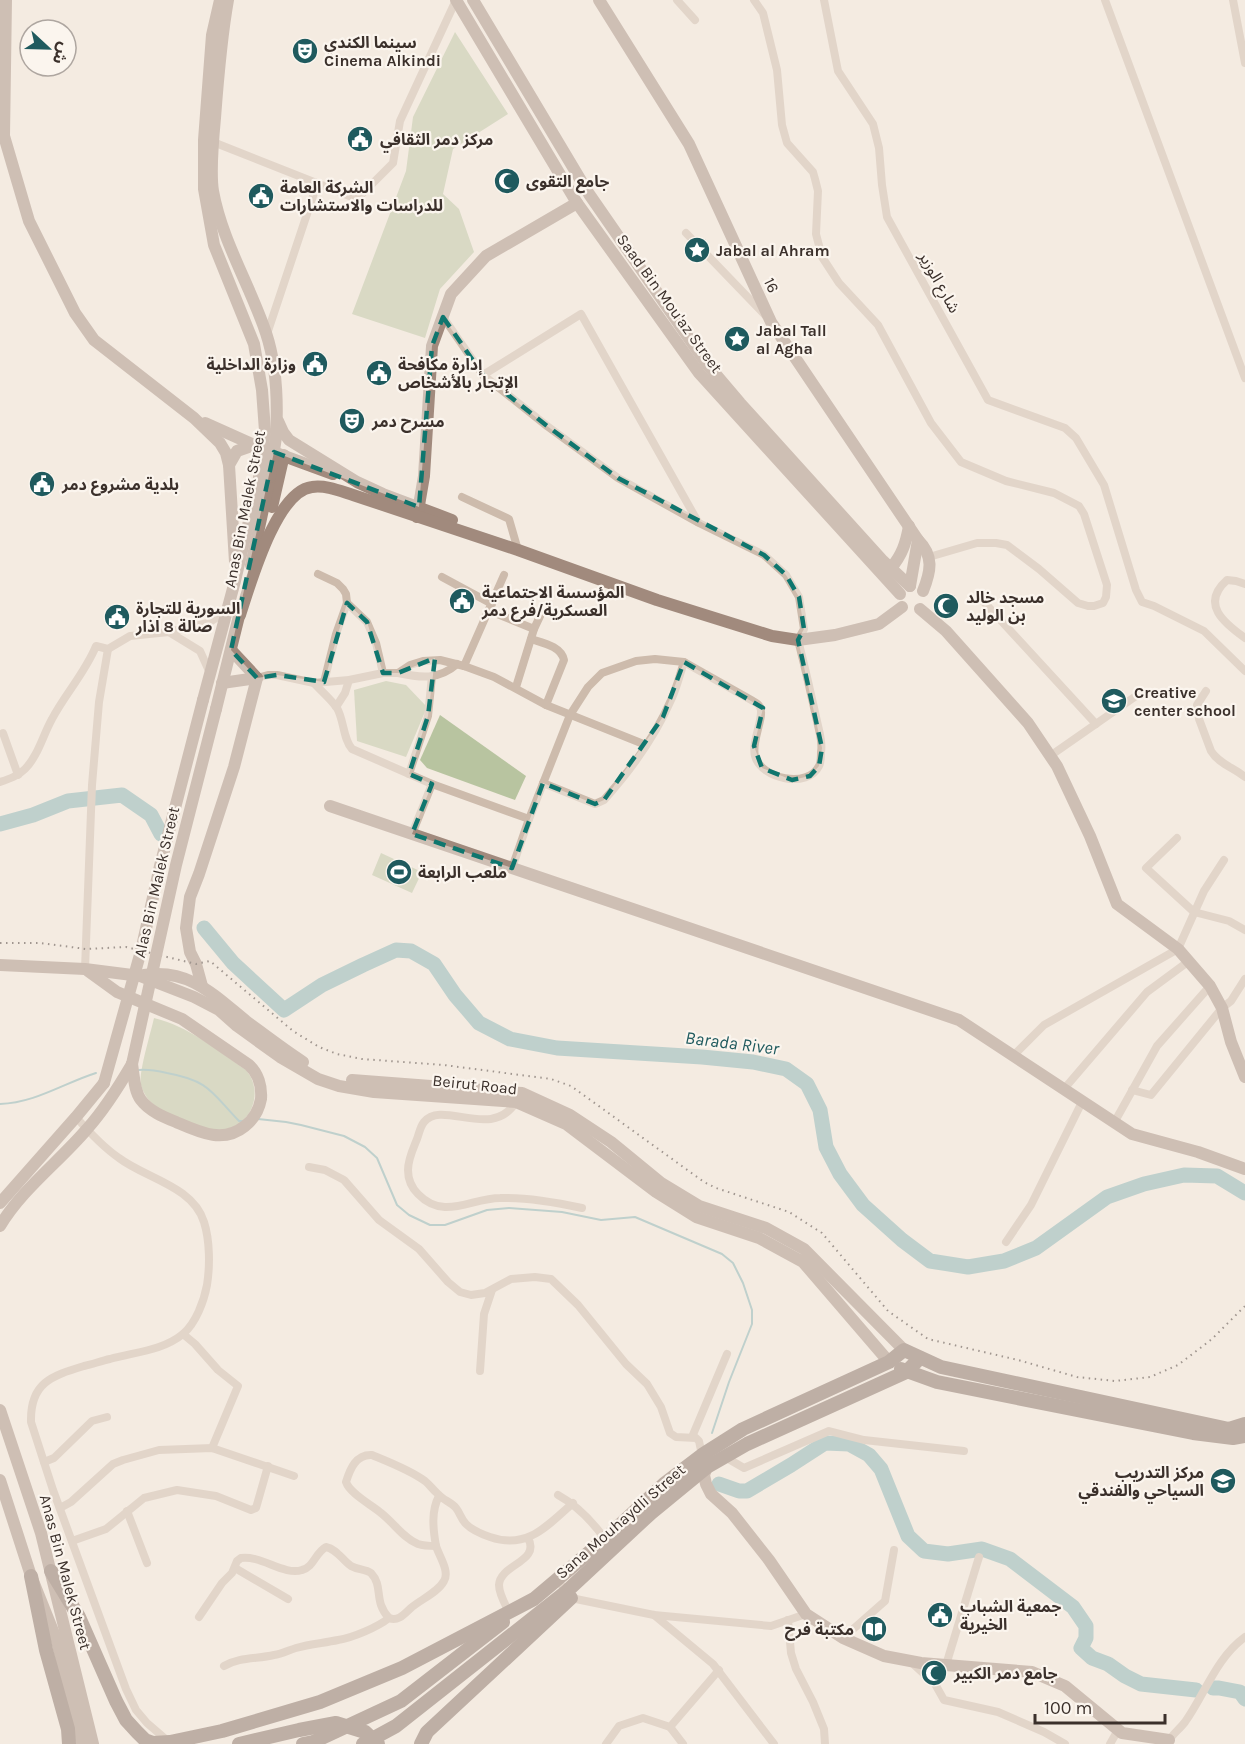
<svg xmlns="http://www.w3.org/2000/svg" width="1245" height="1744" viewBox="0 0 1245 1744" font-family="Karla,'Noto Sans Arabic',sans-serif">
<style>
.green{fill:#b8c4a0}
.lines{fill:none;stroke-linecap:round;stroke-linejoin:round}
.stream{stroke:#7fb0b2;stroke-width:2}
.river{stroke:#7fb0b2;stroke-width:15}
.street{stroke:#cdbbac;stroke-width:8}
.secondary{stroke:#a18a7d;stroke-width:12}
.primary{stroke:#7d675c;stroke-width:14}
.rail{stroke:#3b302b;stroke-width:2;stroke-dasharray:1.5 4.5;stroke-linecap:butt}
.secondary-bridge{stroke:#a18a7d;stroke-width:12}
.primary-bridge{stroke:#7d675c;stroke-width:14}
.marked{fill:none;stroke:#0f766e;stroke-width:4.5;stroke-dasharray:12 8;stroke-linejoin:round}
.labels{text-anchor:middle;stroke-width:4.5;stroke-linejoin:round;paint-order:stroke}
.poi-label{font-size:16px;font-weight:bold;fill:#3b302b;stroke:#fbf5ee;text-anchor:start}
.street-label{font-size:16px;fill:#3b302b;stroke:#fbf5ee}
.water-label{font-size:18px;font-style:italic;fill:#1f5a5e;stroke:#fbf5ee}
</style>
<rect width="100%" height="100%" fill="#f4ebe1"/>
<!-- green -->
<g class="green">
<path d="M455,32L508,114L453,149L443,194L459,209L474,252L440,289L425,338L352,314L406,171L413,117Z"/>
<path d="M386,681L406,685L427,707L406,757L357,741L354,690Z"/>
<path d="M440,715L526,776L515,800L427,768L420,760Z"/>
<path d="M381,853L422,872L412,893L372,875Z"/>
<path d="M154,1018C188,1026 217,1050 246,1070C265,1092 251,1129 220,1130C206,1131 163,1114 153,1104C147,1099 143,1092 141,1085C138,1074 151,1032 154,1018Z"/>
</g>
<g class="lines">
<!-- stream -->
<g class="stream">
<path d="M139,1070C148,1069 158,1071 167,1073C210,1081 211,1092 239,1121H243"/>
<path d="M0,1104C35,1103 64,1083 96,1073"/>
<path d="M258,1119L286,1122L301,1125L344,1136L365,1147L377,1158L397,1205L409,1215L430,1225H445L487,1210L509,1208L562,1212L601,1220L635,1217L722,1254L733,1263L743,1283L752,1310V1324L729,1382L712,1433"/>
</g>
<!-- river -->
<g class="river">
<path d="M0,824L33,815L68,801L122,795L151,815L161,834"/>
<path d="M204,928L233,963L284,1010L322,985L363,965L396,950L411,951L434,964L455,995L479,1023L510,1039L557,1048L702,1057L753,1062L786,1069L807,1084L820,1110L826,1147L840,1174L863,1205L902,1240L930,1261L968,1267L1004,1261L1036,1248L1107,1197L1144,1184L1184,1175L1217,1176L1245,1193"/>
<path d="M719,1484L739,1491H747L791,1465L825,1443L849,1444L869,1455L881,1469L908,1536L924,1551L948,1554L982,1549L1010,1559L1073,1607L1086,1626V1638L1081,1648L1092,1658L1108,1664L1125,1676L1141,1684L1196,1690"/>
<path d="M1213,1688H1219L1240,1692L1245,1699"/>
</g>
<!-- street -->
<g class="street">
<path d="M677,0L695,20"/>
<path d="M754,0L763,13L777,70L782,125L787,143L813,172L815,179L818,191L816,234L822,257L839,283L878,325L931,423L961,462L1006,481L1054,493L1079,506L1084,514L1107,585L1106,597L1103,603L1094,606H1088L1078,603L1039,569L1007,545L996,543H977L929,557"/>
<path d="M824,0L838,71L873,124L879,148L882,185L887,217L988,400L1065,428L1076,438L1104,485L1136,590L1142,602L1154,606L1204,631L1245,671"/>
<path d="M1105,0L1245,378"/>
<path d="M1233,0L1245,63"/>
<path d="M213,142L357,199L393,163L400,121L456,0"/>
<path d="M686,233L765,315"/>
<path d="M267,334L317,184"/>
<path d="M483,375L581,314L698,522"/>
<path d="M462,497L509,519L518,550"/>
<path d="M318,574L337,583L343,589L346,594L347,603L336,634L324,682"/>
<path d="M442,577L492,604"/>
<path d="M1245,584L1236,581L1227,580C1200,604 1224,623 1245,638"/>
<path d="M983,601L1096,724"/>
<path d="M347,603L367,622L376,643L383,673"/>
<path d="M490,611L534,629"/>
<path d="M169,632L200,651L210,673"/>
<path d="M531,639C543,643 561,646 564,660L546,705"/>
<path d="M464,666L504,575"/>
<path d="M398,673C421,678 439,680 457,664"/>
<path d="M257,678L268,675H277L314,683L349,680L383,673H398L410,665L423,661L440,660L464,666L494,677L546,705L646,745"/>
<path d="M314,683C321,691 331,699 337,708C344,720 343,739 352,749L432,784L529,819L570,715L588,687L602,673L636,661L655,659L684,662L753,701C755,702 759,705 760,707C765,716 751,742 755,756C761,779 808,789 819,766C821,763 821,756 821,752C823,742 819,731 817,721C811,694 805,667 798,640L804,629L799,597L786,575L764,555L699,523L618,478L547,426L483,375L443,317"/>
<path d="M516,687L534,629L541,614"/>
<path d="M1206,691L1197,705L1199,719L1211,751C1218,763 1234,768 1245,777"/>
<path d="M336,707L345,693L349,680"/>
<path d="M3,733L18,775"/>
<path d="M1050,756L1136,696"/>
<path d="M409,774L428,716L432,676"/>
<path d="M0,782C9,779 18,776 25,769C38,756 43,735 52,719C65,694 85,673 96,646L108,649L130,636L169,632L208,623L227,611"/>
<path d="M543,783L595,804L604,800C631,770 656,735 672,698C677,687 680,674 684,662"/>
<path d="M412,834L432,784"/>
<path d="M1177,838L1146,868L1194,912L1229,921L1245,930"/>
<path d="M512,868L529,819"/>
<path d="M85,969L92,785L99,702L108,649"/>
<path d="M1013,1056L1044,1025L1178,949L1204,891L1224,860"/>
<path d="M1064,1089L1147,992L1189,961"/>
<path d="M1132,1090L1151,1095L1222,1008L1231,1001L1245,979"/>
<path d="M516,1102C492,1141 442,1099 424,1122C420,1127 419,1134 417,1139C413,1149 408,1159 408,1170C408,1179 412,1188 418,1194C444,1221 471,1198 500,1198C528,1197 555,1202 582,1208"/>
<path d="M76,1117C89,1132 103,1147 119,1158C145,1178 193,1186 204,1222C210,1241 210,1266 207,1285C204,1301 196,1323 183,1334C162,1351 135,1352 110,1359C101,1361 93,1364 84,1366C51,1376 30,1383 31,1422L53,1490L126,1689L136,1710L147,1723L169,1742"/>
<path d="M1114,1123L1157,1046L1210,986"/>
<path d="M309,1167L325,1170L344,1180L379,1220L419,1249L448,1282L460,1292L471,1295L485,1293L511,1279L535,1277L551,1279L578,1305L626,1364L647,1384L661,1407L670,1433L676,1437L696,1438L699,1441L702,1455"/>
<path d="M1006,1242L1031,1205L1082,1102"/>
<path d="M183,1334L195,1344L218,1370L238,1386L212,1448"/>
<path d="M480,1371L484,1314L492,1290"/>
<path d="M692,1437L727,1354"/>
<path d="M725,1457L744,1468L829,1431L864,1440L964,1451"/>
<path d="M44,1462L54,1458L92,1421L107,1417"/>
<path d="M558,1495C578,1506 592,1521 605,1539"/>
<path d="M60,1508L71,1502L113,1464L123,1460L159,1450L212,1448L294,1476"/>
<path d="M127,1511L147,1563"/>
<path d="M72,1541L106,1529L144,1498L177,1490L216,1496L251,1510L256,1508L268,1466"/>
<path d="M436,1546C430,1546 424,1546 418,1544C403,1538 394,1523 381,1513C372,1505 350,1494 346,1482C350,1469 356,1454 372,1455C389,1462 410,1470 425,1481C430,1485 433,1490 438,1494C443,1500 451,1502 456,1508C460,1513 461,1519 466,1524C472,1530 481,1534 490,1537C527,1550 547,1526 573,1503"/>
<path d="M235,1568L288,1599"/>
<path d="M557,1579L571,1598L654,1615L771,1626L806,1614"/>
<path d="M509,1612C505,1604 499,1594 499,1585C500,1564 541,1562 528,1538"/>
<path d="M654,1615L713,1664L774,1744"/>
<path d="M199,1617L222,1583L232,1573L237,1561L241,1558C261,1555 284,1576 302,1570C314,1567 315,1553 326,1547C337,1549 342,1560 351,1566C358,1570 365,1569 371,1573C384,1587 373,1601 389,1618"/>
<path d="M788,1620L791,1653L796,1669L813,1702L824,1729L825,1744"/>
<path d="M843,1638L885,1601L894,1550"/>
<path d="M911,1662L935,1684L944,1700L998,1712L1044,1732L1065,1744"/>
<path d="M946,1665L979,1557"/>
<path d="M224,1666C239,1657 257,1659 274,1655C282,1654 289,1650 296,1648C310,1644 324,1643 338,1640C352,1638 378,1627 389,1618C399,1622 405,1613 412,1607C422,1599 438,1592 444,1581C450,1571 439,1556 436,1546C433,1529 431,1511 439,1496"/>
<path d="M670,1727L683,1744"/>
<path d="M606,1744L619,1726L643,1718L670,1727L719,1670"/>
<path d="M1110,1744L1118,1730"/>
<path d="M1167,1744C1171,1735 1179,1730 1185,1722C1205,1694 1216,1658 1245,1637"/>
</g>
<!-- secondary -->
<g class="secondary">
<path d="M6,0L4,136L29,221L75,313L94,340L194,418L220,443L226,453L229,465"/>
<path d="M220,0L212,35L204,140V189L214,245L254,344L262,390L265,431"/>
<path d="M228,0C221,39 218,78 215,118C213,139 210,172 213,191C222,241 250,285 266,333C277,366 278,403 276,437"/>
<path d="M456,0L577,203L699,373L900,594"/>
<path d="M473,0L589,194L706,363L740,403L883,561L910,586"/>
<path d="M599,0L689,144L771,322L918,540C934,556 931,571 923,591"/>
<path d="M278,421L283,432L289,440L357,482L383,494L452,520"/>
<path d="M205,423L254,445L333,474"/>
<path d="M272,507L284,455"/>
<path d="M417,517L424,476L432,346L451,294L486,256L577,203"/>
<path d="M235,562L229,465L237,451L254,445"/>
<path d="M251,565L270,477"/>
<path d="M891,568C902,555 906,543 909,526"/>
<path d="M910,586L918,540"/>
<path d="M920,609L946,631L1028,723L1057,766L1090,836L1117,904L1178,949L1210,986L1222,1008L1231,1042L1245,1077"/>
<path d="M240,615C250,585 276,491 312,487C326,485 340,491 353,495L518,550L657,600L772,636L798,640L835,635L879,624L902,607"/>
<path d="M222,683L257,678"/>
<path d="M203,700L235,581L259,478"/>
<path d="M216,709L241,608"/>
<path d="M330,806L959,1020L1132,1134L1198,1152L1245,1169"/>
<path d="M0,965L85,969L140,976L194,997L219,1010L237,1026L280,1057L318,1079L339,1086L374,1092L516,1102L566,1124L656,1192L696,1217L759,1238L803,1262L889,1362"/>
<path d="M88,971L117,992L182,1019L249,1065C258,1073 262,1086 261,1099C259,1110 254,1119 245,1126C223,1144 199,1132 176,1122C164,1117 149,1111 141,1100C134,1091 134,1076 132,1064"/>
<path d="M144,975C189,968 214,995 246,1021C265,1035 283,1049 303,1062"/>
<path d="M202,986L196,964L190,952L186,928L190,897L199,874L234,767L257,678L231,650"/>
<path d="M352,1080L522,1093L570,1115L611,1142L661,1183L699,1206L766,1228L804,1249L904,1350"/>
<path d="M0,1203L76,1117L104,1083"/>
<path d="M0,1226C22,1189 59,1162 87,1129C105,1109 118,1088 132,1064"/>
<path d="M0,1410L41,1533L93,1744"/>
<path d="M706,1465L707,1467L704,1475L706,1484L711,1494L732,1513L769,1560L806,1614L843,1638L884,1656L921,1663L1032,1672L1065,1686L1122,1733L1169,1740"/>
<path d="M0,1480L31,1576L57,1641L82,1744"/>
</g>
<!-- primary -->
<g class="primary">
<path d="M901,1369L937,1382L1193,1433L1233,1438L1245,1436"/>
<path d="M51,1571L79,1617L116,1701L126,1720L137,1732L145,1740L153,1743L170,1742L222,1731L320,1702L402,1668L534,1599L605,1539L664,1484L702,1455L743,1429L889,1362L904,1350L941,1367L1229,1429L1245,1424"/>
<path d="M31,1576L46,1650L68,1729L69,1744"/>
<path d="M303,1744L313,1742L401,1701L503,1622"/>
<path d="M363,1744L396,1726L567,1591L651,1513L707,1467L747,1444L906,1372L920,1358"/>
<path d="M421,1744L427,1732L571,1598"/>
</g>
<!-- rail -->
<path class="rail" d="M0,943H40L86,949L126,947L196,964L210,961L293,1031L319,1047L337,1054L362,1059L444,1065L551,1079L571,1086L704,1182L716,1188L789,1212L822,1233L888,1311L928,1339L1018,1360L1077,1377L1115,1381L1150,1377L1178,1365L1212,1339L1245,1306"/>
<!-- secondary-bridge -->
<g class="secondary-bridge">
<path d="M270,477L276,437"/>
<path d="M259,478L265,431"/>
<path d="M132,1064L176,865L216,709"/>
<path d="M104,1083L141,951L160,866L203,700"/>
</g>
<!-- primary-bridge -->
<path class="primary-bridge" d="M239,1744L299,1730L336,1723L365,1732L378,1744"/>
</g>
<!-- marked area -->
<path d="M0 0H1245V1744H0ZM443,317L483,375L547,426L618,478L764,555L786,575L799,597L804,629L798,640L822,748L819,766L810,776L792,780L762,768L754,746L763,708L684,662L663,717L604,800L595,804L543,783L512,868L412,834L432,784L409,774L428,716L435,658L398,673H383L367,622L347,603L324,682L277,675L257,678L231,650L274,452L419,507L432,346Z" fill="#f4ebe1" fill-opacity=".55" fill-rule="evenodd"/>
<path class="marked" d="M443,317L483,375L547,426L618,478L764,555L786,575L799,597L804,629L798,640L822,748L819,766L810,776L792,780L762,768L754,746L763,708L684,662L663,717L604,800L595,804L543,783L512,868L412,834L432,784L409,774L428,716L435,658L398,673H383L367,622L347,603L324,682L277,675L257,678L231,650L274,452L419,507L432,346Z"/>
<!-- icons -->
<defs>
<g id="theatre-disc" transform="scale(1.35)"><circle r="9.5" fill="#1f5a5e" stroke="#fbf5ee"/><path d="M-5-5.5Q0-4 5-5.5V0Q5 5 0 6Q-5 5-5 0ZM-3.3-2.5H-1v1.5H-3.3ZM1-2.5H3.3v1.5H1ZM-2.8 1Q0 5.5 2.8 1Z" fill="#fff"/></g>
<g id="civic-disc" transform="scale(1.35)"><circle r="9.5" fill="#1f5a5e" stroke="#fbf5ee"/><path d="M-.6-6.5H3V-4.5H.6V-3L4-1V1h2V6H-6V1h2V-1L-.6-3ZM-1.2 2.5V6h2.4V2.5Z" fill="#fff"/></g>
<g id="mosque-disc" transform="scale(1.35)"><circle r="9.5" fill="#1f5a5e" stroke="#fbf5ee"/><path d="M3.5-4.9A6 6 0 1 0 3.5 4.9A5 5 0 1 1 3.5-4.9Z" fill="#fff"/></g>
<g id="sight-disc" transform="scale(1.35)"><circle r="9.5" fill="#1f5a5e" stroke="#fbf5ee"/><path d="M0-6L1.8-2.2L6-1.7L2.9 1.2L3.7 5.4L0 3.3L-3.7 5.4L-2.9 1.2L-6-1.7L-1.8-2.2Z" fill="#fff"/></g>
<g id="school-disc" transform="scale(1.35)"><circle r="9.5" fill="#1f5a5e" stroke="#fbf5ee"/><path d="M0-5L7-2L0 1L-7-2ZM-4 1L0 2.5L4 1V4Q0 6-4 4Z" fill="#fff"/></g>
<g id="stadium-disc" transform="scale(1.35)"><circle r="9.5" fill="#1f5a5e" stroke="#fbf5ee"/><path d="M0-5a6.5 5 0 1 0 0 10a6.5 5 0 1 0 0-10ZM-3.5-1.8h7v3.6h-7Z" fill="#fff"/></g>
<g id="university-disc" transform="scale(1.35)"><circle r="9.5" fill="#1f5a5e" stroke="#fbf5ee"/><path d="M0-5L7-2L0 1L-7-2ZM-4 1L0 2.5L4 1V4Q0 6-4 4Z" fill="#fff"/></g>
<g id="library-disc" transform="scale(1.35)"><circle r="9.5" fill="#1f5a5e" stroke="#fbf5ee"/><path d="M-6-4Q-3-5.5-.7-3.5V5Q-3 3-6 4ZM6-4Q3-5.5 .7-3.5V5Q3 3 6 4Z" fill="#fff"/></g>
</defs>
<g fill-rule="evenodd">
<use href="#theatre-disc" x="305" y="51"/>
<use href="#civic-disc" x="360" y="139"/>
<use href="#mosque-disc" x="507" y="181"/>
<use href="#civic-disc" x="261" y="196"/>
<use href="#sight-disc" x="697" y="250"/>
<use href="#sight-disc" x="737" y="339"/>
<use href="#civic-disc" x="315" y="364"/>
<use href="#civic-disc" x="379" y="373"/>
<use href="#theatre-disc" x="352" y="421"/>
<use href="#civic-disc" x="42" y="484"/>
<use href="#civic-disc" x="462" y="601"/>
<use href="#mosque-disc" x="946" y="606"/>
<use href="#civic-disc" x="117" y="617"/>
<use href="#school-disc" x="1114" y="701"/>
<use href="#stadium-disc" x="399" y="872"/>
<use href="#university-disc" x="1223" y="1481"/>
<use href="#civic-disc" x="940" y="1615"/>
<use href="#library-disc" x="874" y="1629"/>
<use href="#mosque-disc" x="934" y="1673"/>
</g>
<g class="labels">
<!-- poi labels -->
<g class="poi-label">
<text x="324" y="48">سينما الكندي<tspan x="324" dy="18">Cinema Alkindi</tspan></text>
<text x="380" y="145">مركز دمر الثقافي</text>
<text x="526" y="187">جامع التقوى</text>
<text x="280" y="193">الشركة العامة<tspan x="280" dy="18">للدراسات والاستشارات</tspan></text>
<text x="716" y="256">Jabal al Ahram</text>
<text x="756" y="336">Jabal Tall<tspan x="756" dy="18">al Agha</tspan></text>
<text x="296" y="370" text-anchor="end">وزارة الداخلية</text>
<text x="398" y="370">إدارة مكافحة<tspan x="398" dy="18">الإتجار بالأشخاص</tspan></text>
<text x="372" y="427">مسرح دمر</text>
<text x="62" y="490">بلدية مشروع دمر</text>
<text x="482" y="598">المؤسسة الاجتماعية<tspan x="482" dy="18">العسكرية/فرع دمر</tspan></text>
<text x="966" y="603">مسجد خالد<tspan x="966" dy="18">بن الوليد</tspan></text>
<text x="136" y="614">السورية للتجارة<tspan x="136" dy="18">صالة 8 اذار</tspan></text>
<text x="1134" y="698">Creative<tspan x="1134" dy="18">center school</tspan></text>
<text x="418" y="878">ملعب الرابعة</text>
<text x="1204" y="1478" text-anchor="end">مركز التدريب<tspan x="1204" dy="18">السياحي والفندقي</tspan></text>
<text x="960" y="1612">جمعية الشباب<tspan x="960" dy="18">الخيرية</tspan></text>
<text x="854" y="1635" text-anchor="end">مكتبة فرح</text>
<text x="954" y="1679">جامع دمر الكبير</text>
</g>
<!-- street labels -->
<g class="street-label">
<text transform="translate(940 282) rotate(61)" y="6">شارع الوزير</text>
<text transform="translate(772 285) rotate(65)" y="6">16</text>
<text transform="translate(670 303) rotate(54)" y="6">Saad Bin Mou'az Street</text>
<text transform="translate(244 509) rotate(-79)" y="6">Anas Bin Malek Street</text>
<text transform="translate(156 882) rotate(-77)" y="6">Alas Bin Malek Street</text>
<text transform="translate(475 1084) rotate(6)" y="6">Beirut Road</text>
<text transform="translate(620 1521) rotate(-41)" y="6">Sana Mouhaydli Street</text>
<text transform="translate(66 1572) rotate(75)" y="6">Anas Bin Malek Street</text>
</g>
<!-- water labels -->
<g class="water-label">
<text transform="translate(732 1043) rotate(7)" y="6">Barada River</text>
</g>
</g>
<!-- north arrow -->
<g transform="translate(48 48) rotate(112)"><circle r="28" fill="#fbf5ee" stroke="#aea6a0" stroke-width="1.5"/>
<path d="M0-4.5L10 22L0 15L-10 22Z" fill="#1f5a5e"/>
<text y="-9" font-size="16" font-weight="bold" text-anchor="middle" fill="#3b302b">ش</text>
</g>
<!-- scale -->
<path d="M1035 1714v9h130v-9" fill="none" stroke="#3b302b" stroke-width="3"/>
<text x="1044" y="1714" font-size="18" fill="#3b302b" stroke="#fbf5ee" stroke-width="4.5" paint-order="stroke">100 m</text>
</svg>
